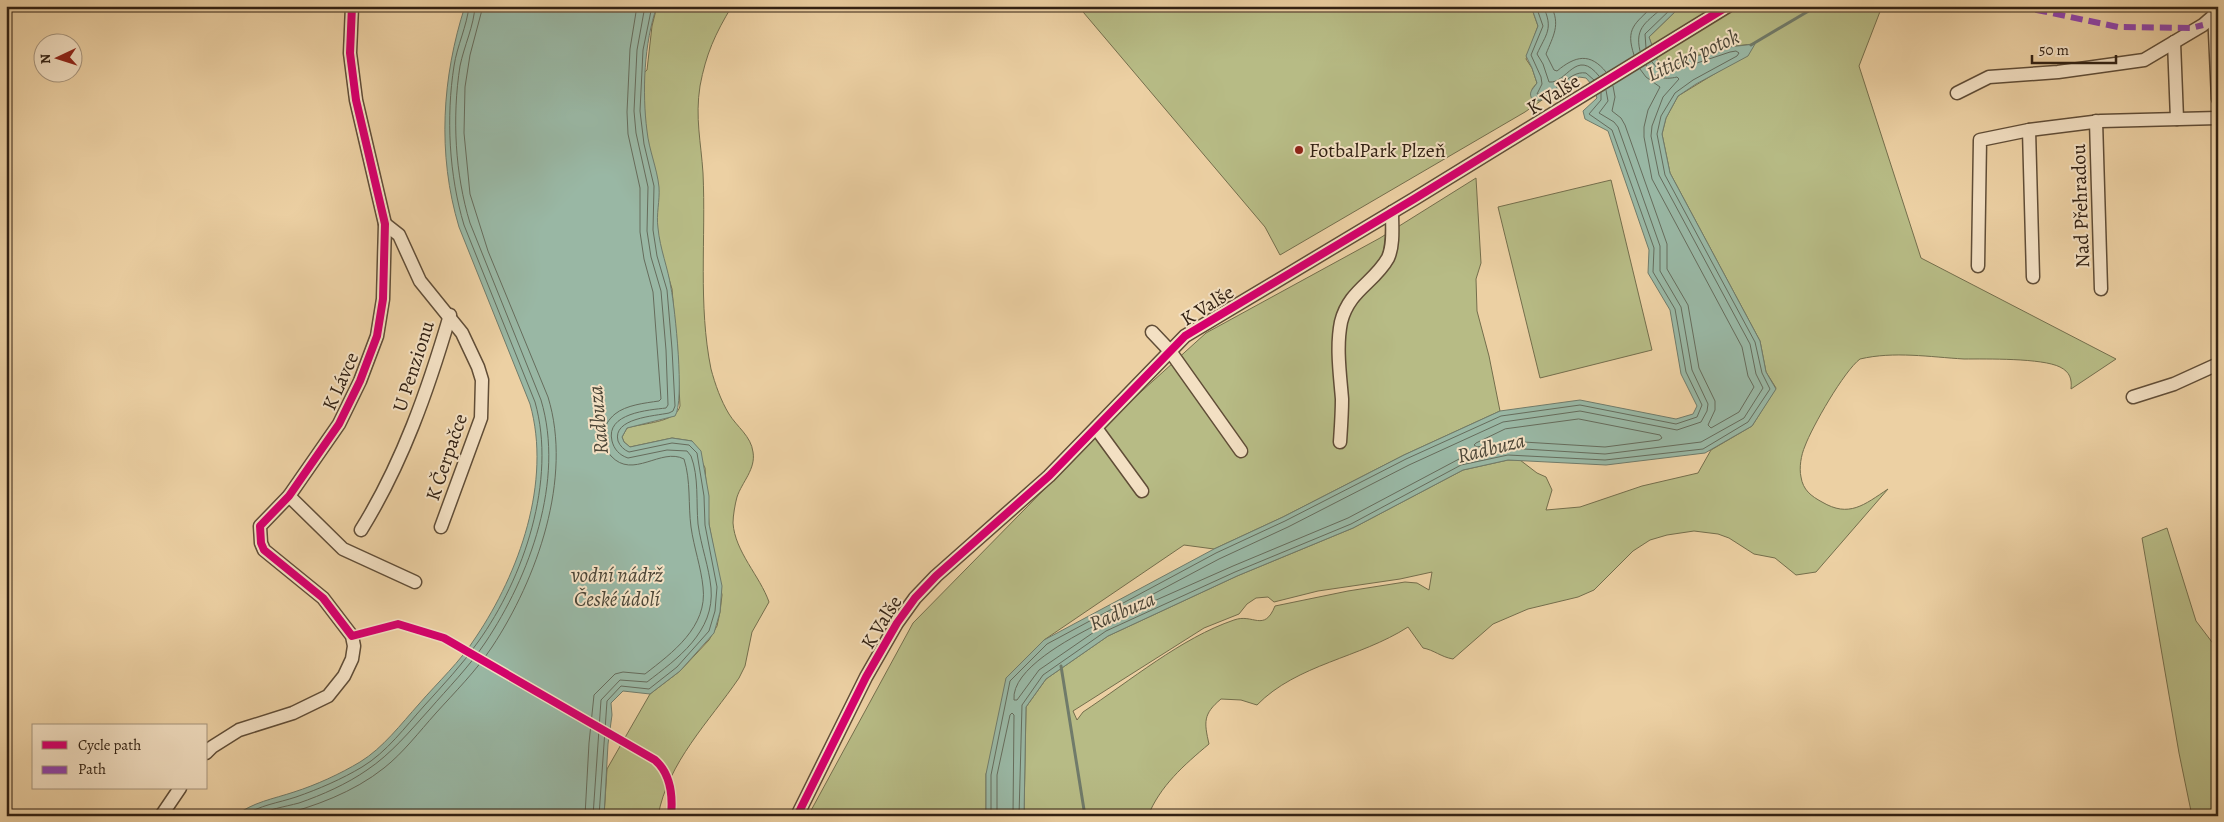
<svg xmlns="http://www.w3.org/2000/svg" width="2224" height="822" viewBox="0 0 2224 822" font-family="Alegreya,serif">
<style>
.green{fill:#b7bb85;stroke:#746e4c;fill-rule:evenodd}
.water{fill:#99b7a4;stroke:#707b6a}
.pier{fill:#ecd0a3}
.lines{fill:none;stroke-linecap:round;stroke-linejoin:round}
.shore{stroke:#666c5c;stroke-width:1}
.stream{stroke:#707b6a;stroke-width:3}
.minor-casing{stroke:#604d37;stroke-width:15}
.minor{stroke:#f3e0c3;stroke-width:12}
.quiet{stroke:#8e44ad;stroke-width:6;stroke-dasharray:12 6;stroke-linecap:butt}
.cycleway-casing{stroke:#f3e0c3;stroke-width:11}
.cycleway{stroke:#d6006c;stroke-width:8}
.poi-dot{fill:#8f2418;stroke:#f3e0c3;stroke-width:2}
.labels{text-anchor:middle;stroke-width:4;stroke-linejoin:round;paint-order:stroke}
.street-label{font-size:20px;fill:#322113;stroke:#f3e0c3}
.poi-label{font-size:20px;fill:#322113;stroke:#f3e0c3;text-anchor:start}
.water-label{font-size:21px;font-style:italic;fill:#4c4637;stroke:#f3e0c3}
</style>
<rect width="100%" height="100%" fill="#ecd0a3"/>
<filter id="stains"><feTurbulence type="fractalNoise" baseFrequency=".004" numOctaves="4"/><feColorMatrix values="0 0 0 0 .2 0 0 0 0 .09 0 0 0 0 .02 0 0 0 .5 -.17"/></filter>
<radialGradient id="worn" r=".72"><stop offset=".6" stop-color="#630" stop-opacity="0"/><stop offset="1" stop-color="#630" stop-opacity=".3"/></radialGradient>
<!-- green -->
<g class="green">
<path d="M657,6H732C715,34 706,54 700,86C695,118 701,142 703,173C706,238 698,305 711,369C715,384 721,401 729,414C737,427 751,436 753,452C756,469 742,482 737,497C735,504 733,516 733,523C735,552 760,576 769,602L752,632L745,666L739,678C709,722 668,762 658,816H604L607,769L650,694L680,671L709,640L717,626L720,612L722,595L709,524L705,468L692,441L672,438L630,447L624,442L622,437L627,428C642,423 676,423 680,406L677,349L672,289L662,255L543,159L647,70L652,26Z"/>
<path d="M1078,6H1531L1538,26L1526,59L1532,68L1537,83L1532,89L1538,101L1542,100L1525,112L1280,255L1265,227Z"/>
<path d="M1681,6H1876L1881,9L1859,66L1921,258L2116,359L2071,389C2072,379 2070,372 2060,367C2042,358 1987,359 1964,359C1930,357 1894,351 1860,359C1844,371 1812,427 1805,446C1801,455 1799,468 1801,477C1803,490 1811,496 1822,502C1849,518 1864,505 1888,489L1816,572L1796,575L1775,558L1754,554L1729,538L1718,534L1694,531L1667,535L1650,540L1633,551L1594,590L1578,597L1528,609L1493,624L1453,659C1441,657 1434,650 1423,648L1408,627C1360,658 1297,664 1257,705L1241,700L1221,699C1203,714 1204,722 1209,744C1184,765 1160,786 1148,816H1024L1026,707L1046,679L1108,636L1237,576L1353,528L1463,470L1508,460H1520L1537,473L1546,477L1552,490L1546,510L1580,507L1642,486L1698,473L1711,450L1752,426L1776,388L1766,372L1760,341L1670,173L1662,134L1666,118L1678,96L1729,65L1755,44C1734,45 1712,51 1692,57C1683,61 1673,70 1663,67L1656,60L1649,37ZM1432,572L1429,590L1417,583L1405,582L1348,591L1275,606C1264,633 1253,613 1234,620C1181,638 1130,681 1083,712L1077,720L1073,711L1204,628L1239,614L1247,604L1256,598L1268,597L1274,602L1318,591L1400,579Z"/>
<path d="M1476,178L1481,263L1476,279L1477,311L1489,356L1500,411L1404,455L1283,517L1214,549L1184,545L1044,640L986,774V816H808L913,623L1132,400L1206,333L1380,238Z"/>
<path d="M1611,180L1652,350L1540,378L1498,207Z"/>
<path d="M2167,528L2196,621L2218,650V816H2192L2179,753L2142,538Z"/>
</g>
<!-- water -->
<g class="water">
<path d="M465,6H657C644,43 642,92 647,131C649,150 657,168 659,187C660,201 656,214 658,228C660,249 668,268 671,288C675,308 685,402 675,416L627,428L622,437L624,442L630,447L672,438L692,441L701,451L709,496V524L722,586L720,612L714,633L680,671L650,694L623,691L611,703L612,715L608,744L604,816H235C253,802 273,799 294,792C316,785 340,774 360,762C383,748 401,724 419,704C438,682 460,662 476,637C519,573 552,482 530,404L459,227C437,154 442,77 465,6Z"/>
<path d="M1531,6H1681L1649,37L1658,62L1667,68L1690,58L1729,47L1755,44L1748,56L1696,84L1678,96L1666,118L1662,134L1670,173L1760,341L1766,372L1776,389L1752,426L1705,453L1606,465L1508,460L1463,470L1353,528L1237,576L1108,636L1046,679L1026,707L1024,816H986V774L1006,678L1044,640L1214,549L1283,517L1404,455L1500,411L1580,400L1676,419L1693,414L1697,406L1681,374L1670,310L1648,273L1649,250L1608,131L1585,119L1583,111L1597,98L1592,85L1586,78L1579,77C1566,86 1550,103 1533,100C1527,93 1533,89 1537,83L1532,68L1526,56L1538,26Z"/>
</g>
<!-- pier -->
<path class="pier" d="M465,648L612,732L611,737L462,652Z"/>
<g class="lines">
<!-- shore -->
<g class="shore">
<path d="M1536,6L1543,26L1531,55L1541,77L1542,84L1537,94C1556,98 1567,70 1586,73L1594,80"/>
<path d="M1543,6C1554,29 1546,34 1537,54L1543,64L1549,82C1567,84 1576,47 1599,76"/>
<path d="M1551,6C1561,25 1553,36 1546,54L1554,70L1557,71C1575,56 1590,52 1606,72"/>
<path d="M1646,48L1645,34L1674,6"/>
<path d="M1640,51C1634,26 1648,22 1664,6"/>
<path d="M1634,55C1625,28 1635,24 1653,6"/>
<path d="M1613,86L1615,97L1612,111L1621,118L1625,125L1667,244V269L1688,305L1699,368L1715,401V410L1708,425L1711,428L1739,412L1754,387L1748,376L1742,347L1652,179L1644,137V127L1648,110L1660,87L1646,77L1640,69"/>
<path d="M1606,90L1608,101L1599,113L1614,122L1618,127L1660,246V271L1681,307L1692,370L1708,404L1707,411L1701,422L1677,430L1580,411L1503,422L1409,465L1288,527L1219,559L1112,616L1111,620L1233,566L1348,518L1459,459L1508,448L1605,454L1701,442L1744,418L1763,388L1756,374L1750,344L1659,175L1651,136L1652,126L1663,97L1679,79L1677,77C1664,80 1653,78 1646,65"/>
<path d="M1579,419L1660,435L1662,438L1659,440L1605,447L1507,441L1477,447L1474,445L1476,443L1505,429Z"/>
<path d="M1094,626H1098L1097,630L1039,670L1017,700H1014C1011,669 1071,638 1094,626Z"/>
<path d="M243,816C260,805 278,803 296,797C319,789 342,779 362,767C387,752 405,727 424,706C443,685 462,665 478,642C524,578 557,480 535,402L464,225C449,175 446,117 454,66C457,46 467,26 469,6"/>
<path d="M255,816C269,809 284,807 299,803C322,795 347,784 367,770C391,754 410,731 429,710C448,688 469,667 485,643C530,576 565,480 541,400L470,223C455,174 452,117 460,66C464,46 474,26 475,6"/>
<path d="M277,816C314,807 354,792 384,768C403,753 419,732 436,713C455,692 476,671 492,647C537,579 573,478 548,397L488,251L470,194L464,133L465,87L470,55L483,6"/>
<path d="M585,816L589,743L594,695L615,674L623,672L645,674C672,653 708,627 703,587C701,567 694,548 691,527C688,505 691,481 684,459C661,447 633,480 611,456C606,450 603,442 604,434C604,426 609,419 615,414C626,405 645,403 659,401L661,399L653,292L644,259L640,232V188L628,134L627,112L630,49L637,6"/>
<path d="M593,816L601,700L620,680L647,682C677,659 715,632 711,588C709,567 701,546 698,524C696,502 699,477 691,456L687,451L667,450L628,458C619,455 614,449 612,441C605,413 649,410 666,408L668,405L666,350L661,291L651,257L647,231L648,187L636,133L634,111L637,50L645,6"/>
<path d="M599,816L607,701L621,686L649,689L677,667L709,631L715,611L717,587L705,525L704,496L697,453L689,445L672,443L629,452C624,450 620,446 618,441C612,418 655,416 669,413L673,411L675,406L672,349L667,290L657,256L653,230L654,186L644,144L640,111L643,50L652,6"/>
<path d="M991,816V775L1010,681L1047,644L1216,553L1285,521L1406,459L1501,416L1580,405L1676,424L1697,417L1702,405L1686,372L1675,309L1653,272L1654,248L1612,130L1589,114L1601,100V93"/>
<path d="M997,816V775L1010,715L1012,713L1014,715L1013,816"/>
<path d="M1019,816L1022,705L1043,675L1106,631L1235,572L1351,524L1461,465L1508,455L1605,460L1703,449L1748,422L1770,389L1762,373L1755,342L1665,175L1657,134L1661,116L1675,93L1693,80L1737,56L1739,53L1736,51L1730,52L1667,73L1659,70L1652,62"/>
</g>
<!-- stream -->
<g class="stream">
<path d="M1751,45L1817,6"/>
<path d="M1061,666L1085,816"/>
</g>
<!-- minor casing -->
<g class="minor-casing">
<g id="minor">
<path d="M2214,11L2218,99"/>
<path d="M2174,42L2177,119"/>
<path d="M1957,93L1989,77L2058,72L2144,60L2203,25L2218,12"/>
<path d="M2096,121L2101,289"/>
<path d="M2029,130L2033,277"/>
<path d="M385,224L399,235L420,281L462,333L478,367L482,380L481,418L441,527"/>
<path d="M1978,266L1980,140L2029,130L2101,121L2218,118"/>
<path d="M1152,332L1170,351L1241,451"/>
<path d="M2133,397L2174,384L2218,364"/>
<path d="M1096,428L1142,491"/>
<path d="M1340,442C1341,427 1342,414 1342,399C1340,374 1336,347 1341,322C1349,290 1374,283 1388,258C1394,245 1392,226 1392,212"/>
<path d="M289,496L343,549L415,582"/>
<path d="M361,530C402,464 428,390 450,315"/>
<path d="M206,753L212,747L239,730L293,713L328,696L344,676L352,659L354,646L352,636L323,598L264,550L261,543L260,526L289,496L339,424L360,381L377,336L383,299L385,224L356,100L350,53L352,6"/>
<path d="M161,816L180,788"/>
<path d="M797,816L866,677L897,623L915,598L936,576L1049,476L1185,336L1414,199L1728,6"/>
</g>
</g>
<!-- minor -->
<use href="#minor" class="minor"/>
<!-- quiet -->
<path class="quiet" d="M2018,6L2118,27L2191,28L2203,25"/>
<!-- cycleway casing -->
<g class="cycleway-casing">
<g id="cycleway">
<path d="M352,6L350,53L356,100L385,224L383,299L377,336L360,381L339,424L289,496L260,526L261,543L264,550L323,598L352,636L398,624L444,638L655,760C671,774 673,796 671,816"/>
<path d="M797,816L866,677L897,623L915,598L936,576L1049,476L1185,336L1414,199L1728,6"/>
</g>
</g>
<!-- cycleway -->
<use href="#cycleway" class="cycleway"/>
</g>
<!-- markers -->
<circle class="poi-dot" cx="1299" cy="150" r="5"/>
<g class="labels">
<!-- street labels -->
<g class="street-label">
<text transform="translate(1553 94) rotate(-32)" y="7">K Valše</text>
<text transform="translate(2080 206) rotate(-92)" y="7">Nad Přehradou</text>
<text transform="translate(1207 305) rotate(-32)" y="7">K Valše</text>
<text transform="translate(413 366) rotate(-72)" y="7">U Penzionu</text>
<text transform="translate(340 381) rotate(-66)" y="7">K Lávce</text>
<text transform="translate(446 457) rotate(-71)" y="7">K Čerpačce</text>
<text transform="translate(881 622) rotate(-58)" y="7">K Valše</text>
</g>
<!-- poi labels -->
<g class="poi-label">
<text x="1309" y="157">FotbalPark Plzeň</text>
</g>
<!-- water labels -->
<g class="water-label">
<text transform="translate(1693 55) rotate(-24)" y="7">Litický potok</text>
<text transform="translate(598 420) rotate(-95)" y="7">Radbuza</text>
<text transform="translate(1491 448) rotate(-14)" y="7">Radbuza</text>
<text x="617" y="582">vodní nádrž<tspan x="617" dy="24">České údolí</tspan></text>
<text transform="translate(1122 611) rotate(-23)" y="7">Radbuza</text>
</g>
</g>
<!-- margin -->
<rect width="2224" height="822" fill="none" stroke="#ecd0a3" stroke-width="25"/>
<rect x="8" y="8" width="2209" height="807" fill="none" stroke="#322113" stroke-width="2.5"/>
<rect x="12" y="12" width="2199" height="797" fill="none" stroke="#322113"/>
<!-- legend -->
<rect x="32" y="724" width="175" height="65" fill="#f3e0c3" stroke="#a6947d"/>
<rect x="42" y="741" width="25" height="8" fill="#d6006c" stroke="#a6947d"/>
<text x="78" y="750" font-size="15" fill="#322113">Cycle path</text>
<rect x="42" y="766" width="25" height="8" fill="#8e44ad" stroke="#a6947d"/>
<text x="78" y="774" font-size="15" fill="#322113">Path</text>
<!-- north arrow -->
<g transform="translate(58 58) rotate(266)"><circle r="24" fill="#f3e0c3" stroke="#a6947d"/>
<path d="M0-4L9 19L0 12L-9 19Z" fill="#8f2418"/>
<text y="-8" font-size="14" font-weight="bold" text-anchor="middle" fill="#322113">N</text>
</g>
<!-- scale -->
<path d="M2032 55v8h84v-8" fill="none" stroke="#322113" stroke-width="2.5"/>
<text x="2039" y="55" font-size="15" fill="#322113" stroke="#f3e0c3" stroke-width="4" paint-order="stroke">50 m</text>
<rect width="100%" height="100%" filter="url(#stains)"/>
<rect width="100%" height="100%" fill="url(#worn)"/>
</svg>
